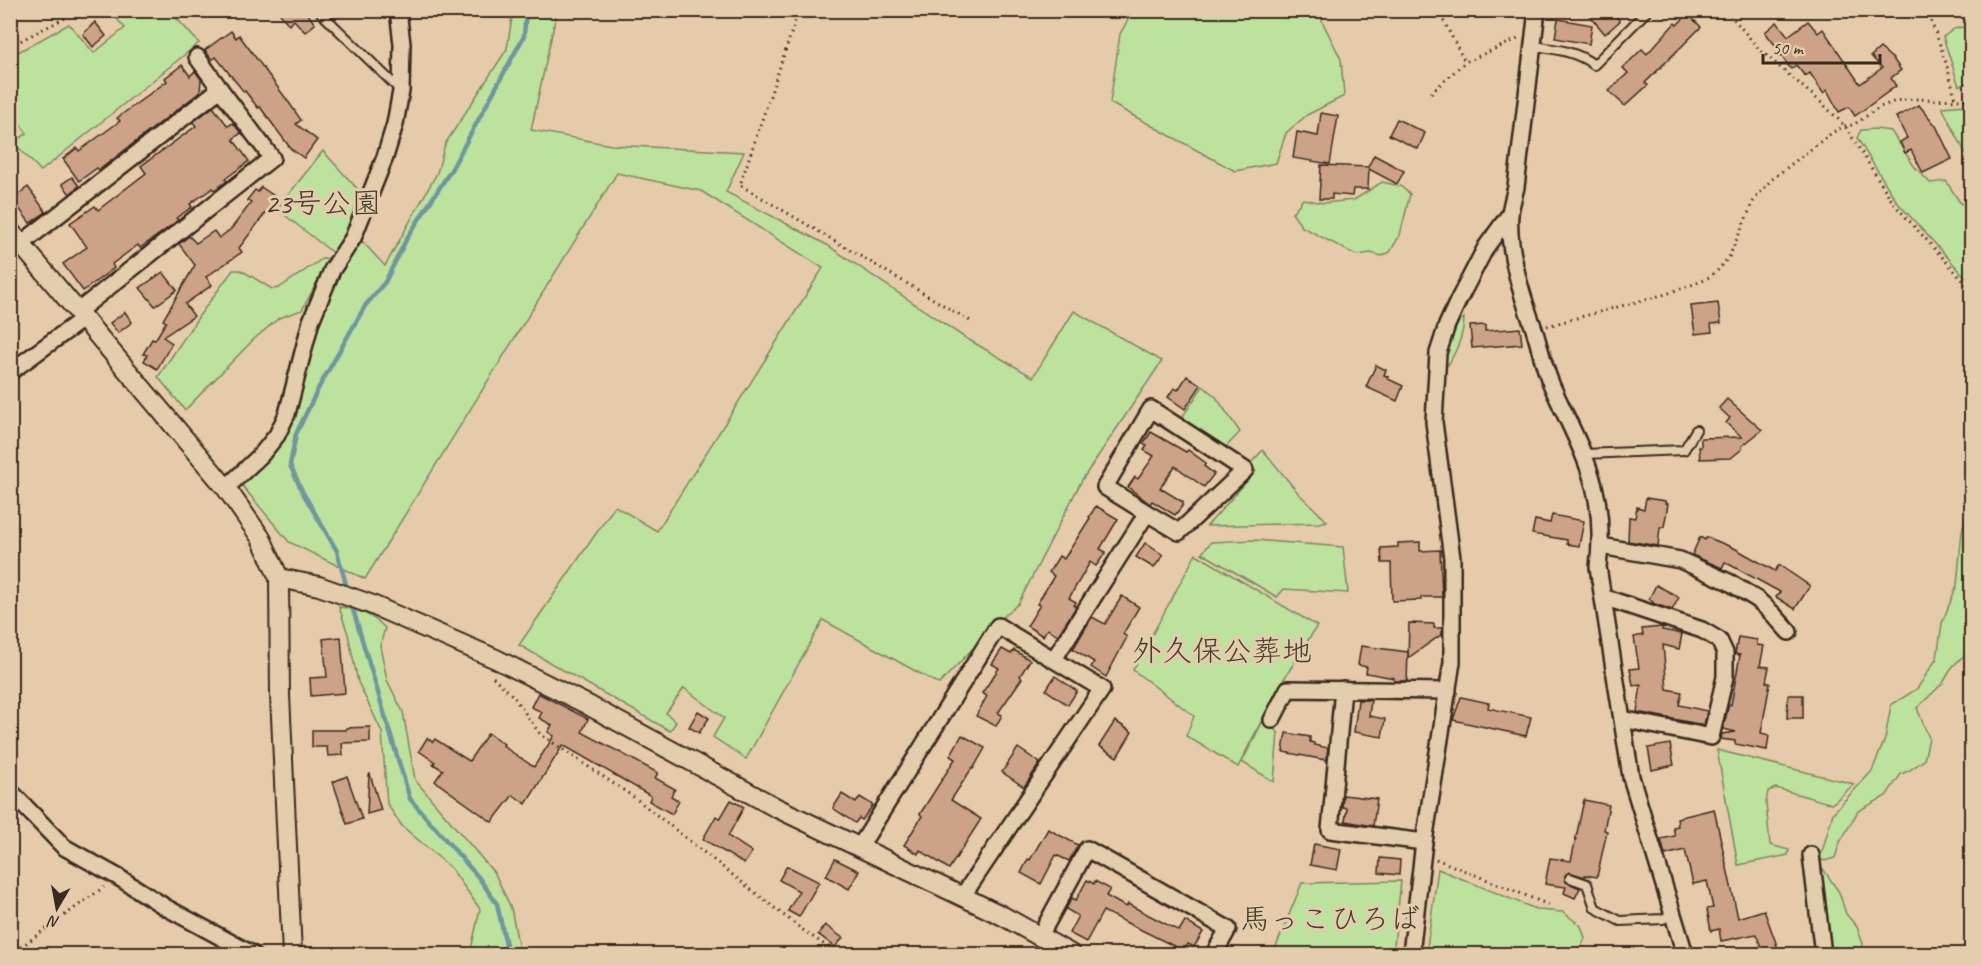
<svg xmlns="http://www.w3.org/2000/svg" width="1982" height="965" viewBox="0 0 1982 965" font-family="Caveat,'Klee One',sans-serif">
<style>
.green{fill:#bde29d;stroke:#7c865e;stroke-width:1.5}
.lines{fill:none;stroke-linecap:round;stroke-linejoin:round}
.stream{stroke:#70969e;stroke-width:4.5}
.building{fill:#cda388;stroke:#3b2a1e;stroke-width:1.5}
.service-casing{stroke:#3b2a1e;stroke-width:12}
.minor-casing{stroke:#3b2a1e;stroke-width:20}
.tertiary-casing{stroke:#3b2a1e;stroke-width:22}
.path{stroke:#3b2a1e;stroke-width:3;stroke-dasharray:1.5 4.5;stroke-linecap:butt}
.service{stroke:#e3cdac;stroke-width:8}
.minor{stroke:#e3cdac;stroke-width:15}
.tertiary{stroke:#e3cdac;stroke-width:18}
.labels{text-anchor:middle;stroke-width:6;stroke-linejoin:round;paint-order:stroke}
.park-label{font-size:30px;fill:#483c2b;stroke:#e3cdac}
</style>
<rect width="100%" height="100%" fill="#e6cbaa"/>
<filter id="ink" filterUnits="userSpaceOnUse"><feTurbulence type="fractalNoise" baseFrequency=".0167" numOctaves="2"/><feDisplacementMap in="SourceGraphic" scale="12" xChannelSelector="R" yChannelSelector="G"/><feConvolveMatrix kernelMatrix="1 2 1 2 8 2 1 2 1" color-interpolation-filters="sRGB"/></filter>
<g filter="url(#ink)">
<!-- green -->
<g class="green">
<path d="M110,11H170L199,43L41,171L14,143L27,133L11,112V56L69,24L94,53L125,28Z"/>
<path d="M513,11H557L531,130L611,145L744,152L726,192L827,245L964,337L1033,377L1074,311L1162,361L1082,480L1018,604L1005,615L939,684L823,620L746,759L713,737L724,718L684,688L666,713L676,722L670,731L519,645L615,506L657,531L823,268L701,191L617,173L365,579L289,542L235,477L280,424L318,301L359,238L385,266L437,173L445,144L507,49Z"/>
<path d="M1133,11H1321L1322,21L1341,59L1344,96L1307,115L1286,133L1276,163L1235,171L1110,103L1120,34Z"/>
<path d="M1971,25V81L1959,86L1943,37L1954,29Z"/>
<path d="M1966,105L1971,106V164L1942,107Z"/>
<path d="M1875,129L1891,131L1914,166L1930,183L1946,181L1961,204L1971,199V283L1897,202L1857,138L1861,130Z"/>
<path d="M323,151L361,193L350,228L333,253L277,209Z"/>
<path d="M1382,182L1400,186L1410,194L1400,235L1390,252L1382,256L1371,253L1356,255L1302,227L1292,213L1303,199L1323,203L1354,200Z"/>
<path d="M330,258L302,310L279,318L253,340L185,410L158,377L199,316L233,270H241L272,289L279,288L322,259Z"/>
<path d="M1464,318C1464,334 1457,350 1448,365L1442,361L1454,325Z"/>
<path d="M1203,386L1216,397L1240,432L1224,449L1181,419Z"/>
<path d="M1263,450L1299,494L1327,521L1319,523L1207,526L1256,471L1249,465Z"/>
<path d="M1971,495V649L1953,666L1943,683L1917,708L1929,738L1924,760L1910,770L1901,774L1886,796L1858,811L1840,842L1835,858L1824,861L1820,859L1833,813L1872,771L1885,739L1891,705L1917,689L1937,658L1942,623L1957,585L1962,531Z"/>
<path d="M1255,540L1343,547L1348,593L1284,589L1277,597L1202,553L1211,542Z"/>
<path d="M1196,554L1317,626L1277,690L1238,767L1186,736L1194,716L1133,670Z"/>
<path d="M339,607C357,609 373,615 385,628L380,646L387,680L403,712L415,780L495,874L511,908L520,954H470L480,909L451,868L402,826L387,804L382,732L358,682L348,634Z"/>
<path d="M1263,721L1278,732L1274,782L1242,762Z"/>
<path d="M1717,750L1854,784L1832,804L1776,788L1768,791L1766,803L1770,845L1789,850L1788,855L1738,865Z"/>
<path d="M1819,863L1839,892L1846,914L1857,927L1863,944L1861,954H1831Z"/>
<path d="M1438,869L1538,910L1563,912L1581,926L1585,938L1578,954H1426Z"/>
<path d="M1401,881L1393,954H1273L1302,883Z"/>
</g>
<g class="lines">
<!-- stream -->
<g class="stream">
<path d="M348,592L337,551L303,493L290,465L296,434L319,387L365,306L385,282L407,238L451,170L524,36L526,10"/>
<path d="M351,603L410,799L479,878L497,904L508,954"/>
</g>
</g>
<!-- building -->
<g class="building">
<path d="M277,10H305L315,24L305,32L294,20L289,25Z"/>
<path d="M1585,10H1611L1620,21L1605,34Z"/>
<path d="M1688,14L1701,27L1645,83L1648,85L1625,106L1609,91L1628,73L1623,68L1642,49L1647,54L1675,23L1677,25Z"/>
<path d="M1558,19L1592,25L1589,44L1555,38Z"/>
<path d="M1808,21L1818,33L1823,29L1860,84L1882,68L1871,56L1880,48L1893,59L1901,70L1891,78L1896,86L1855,116L1849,107L1839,112L1827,90L1823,93L1810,73L1805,76L1796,65L1791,69L1781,56L1783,55L1765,32L1777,22L1788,36Z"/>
<path d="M95,22L106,36L93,47L83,34Z"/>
<path d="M231,31L236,38L239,35L290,104L301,120L296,124L317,140L304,158L291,149L260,107L258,108L245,91L244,92L216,57L212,60L205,50Z"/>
<path d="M182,65L190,76L195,71L201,79L200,92L99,170L97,168L79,181L63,159L77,148L79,151L120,121L117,118L167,81L165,78Z"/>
<path d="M1919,105L1936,126L1952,159L1923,173L1911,150L1905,153L1900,142L1907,138L1896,117Z"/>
<path d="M213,107L228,126L233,123L241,133L233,139L249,161L225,179L227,181L214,190L213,188L190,204L192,207L176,218L178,220L168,228L140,248L138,245L112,264L114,268L83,291L63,264L87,247L70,223L95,206L98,210L146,173L141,166L196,126L193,122Z"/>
<path d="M1321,113L1338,116L1330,164L1293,158L1297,132L1318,136Z"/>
<path d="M1397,119L1425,133L1418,149L1389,135Z"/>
<path d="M1374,155L1404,171L1397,184L1369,169L1368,189H1353L1352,196L1332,194V199H1319L1321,165L1368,167Z"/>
<path d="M72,177L79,186L70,194L62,184Z"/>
<path d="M28,187L46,212L30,223L12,199Z"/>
<path d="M261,187L277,198L239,248L242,252L206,277L212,285L185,304L194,316L163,337L172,343L157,369L144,361L147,355L143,354L152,339L155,340L166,322L163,320L195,265L179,244L189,236L196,243L214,231L219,238L231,229L251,203L247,200L255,190L258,192Z"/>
<path d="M163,272L177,290L155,306L140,288Z"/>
<path d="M1718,303L1721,323L1711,324L1712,332L1695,334L1691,306Z"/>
<path d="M125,312L132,322L118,333L110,323Z"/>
<path d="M1485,325V331L1520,328L1522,344L1472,348L1470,326Z"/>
<path d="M1376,365L1386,370L1384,375L1389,377L1388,379L1403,386L1397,401L1366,387Z"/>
<path d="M1187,376L1201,385L1185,409L1168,397L1174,388L1178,390Z"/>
<path d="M1727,399L1762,430L1742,446V449L1731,458L1700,459L1699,447H1701V438L1742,437L1726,423L1730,418L1719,408Z"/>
<path d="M1151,432L1186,452L1188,450L1206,463L1204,466L1214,474L1204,487L1175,466L1160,488L1183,502V505L1175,515L1152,501L1150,504L1128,487L1135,477L1138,479L1154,456L1144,450L1147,446L1143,444Z"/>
<path d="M1646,498L1665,501V503L1668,504L1664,527H1660L1658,546L1628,541L1629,517L1635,518L1637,507L1644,509Z"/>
<path d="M1096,506L1118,519L1100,549L1106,552L1096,566L1090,562L1069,598L1076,602L1074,606L1076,607L1058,635L1047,629L1043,636L1027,626L1040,605L1037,604L1054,576L1049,572L1059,556L1064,559L1090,518L1089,517Z"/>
<path d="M1552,515L1584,521L1579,546L1567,544V540L1532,534L1535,520L1550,523Z"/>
<path d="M1700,537L1705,540L1707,537L1736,549L1775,571L1779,565L1810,586L1795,609L1776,597L1780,592L1725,562L1722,568L1692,555Z"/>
<path d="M1420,542V551L1440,550L1442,597H1421V600L1392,601L1391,563H1382L1381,548L1398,547V543Z"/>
<path d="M1145,543L1163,555L1154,568L1136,557Z"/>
<path d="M1656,585L1679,597L1672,610L1652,603L1653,602L1649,599Z"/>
<path d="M1122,596L1139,607L1123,634L1127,637L1106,677L1091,667L1094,662L1073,649L1092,617L1105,624Z"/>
<path d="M1409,623L1434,624V628H1442V634L1408,658Z"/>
<path d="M1662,627H1663L1662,630L1682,634L1679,649L1663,645L1667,689L1682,692L1679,705L1707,711L1704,725L1637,712L1641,685L1633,686L1630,669L1639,668L1634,637L1643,635L1642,629Z"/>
<path d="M341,637L345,693L311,696L310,678L327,677L323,639Z"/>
<path d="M1738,637L1757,640V645L1764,646L1760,666L1769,667L1766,682L1770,683L1761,733L1769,735L1767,750L1735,744V741L1721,739L1722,734L1736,732L1723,729L1729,704L1731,705L1740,655L1735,654Z"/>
<path d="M1361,646L1408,652L1407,681H1394V678L1366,673L1367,667L1358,665Z"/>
<path d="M1002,649L1011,654L1014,650L1030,660L1020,676L1022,678L998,713L1002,715L996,726L976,716L987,696L982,693L999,668L992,664Z"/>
<path d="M1055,676L1077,691L1068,705L1046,690Z"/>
<path d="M538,693L588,719L582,732L658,773L655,778L675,789L671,796L679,801L672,814L649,801L651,796L563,745L526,804L513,795L492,822L435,781L443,770L433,764L435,762L419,751L427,738L433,742L435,739L469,761L488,733L504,744L503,746L534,767L554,736L548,732L552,725L539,718L542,712L531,707Z"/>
<path d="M1788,695H1803V718H1787Z"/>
<path d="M1461,697L1489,703L1488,708L1531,717L1526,736L1453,720Z"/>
<path d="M1358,700H1371L1369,716L1385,719L1382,737L1354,732Z"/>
<path d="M698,711L709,718L699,733L689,727Z"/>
<path d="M1115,721L1132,732L1117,757L1099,746Z"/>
<path d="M370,727V742L342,743L343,755L328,756L327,747H312V730H346V728Z"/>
<path d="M1286,733L1310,737V742L1314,743V745L1328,748L1326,760L1283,752Z"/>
<path d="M962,735L985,748L973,769L972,768L951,800L981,819L949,869L920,850L918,854L904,845L922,816L920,814L955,759L950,756Z"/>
<path d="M1670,744L1674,765L1652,770L1648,748Z"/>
<path d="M1018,748L1040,763L1024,787L1002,772Z"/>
<path d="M370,774L381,810L367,814L369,775Z"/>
<path d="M347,776L362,819L347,824L333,782Z"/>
<path d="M842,794L856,803L860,797L873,805L862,820L859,818L855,823L833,808Z"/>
<path d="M1343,795L1377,799L1373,826L1345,821L1347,808L1342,807Z"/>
<path d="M731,800L744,807L728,836L752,852L744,864L703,839L716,816L720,819Z"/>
<path d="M1584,800L1609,805L1604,830L1607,831L1597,877L1585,875V877L1569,872L1565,875L1566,882L1580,888L1575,898L1564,893L1566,887L1545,884L1550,858L1571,861Z"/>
<path d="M1714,809L1738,918L1764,910L1780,954H1764L1756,934L1721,941L1719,929L1711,931L1707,909L1713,908L1707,881L1693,884L1685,850L1665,855L1661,839L1675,836L1673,827L1678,826L1677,818Z"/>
<path d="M1048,829L1078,845L1069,861L1056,855L1041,884L1021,873L1028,859L1030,860Z"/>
<path d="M1314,844L1341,849L1337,870L1310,865Z"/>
<path d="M1380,858L1400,860L1399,875L1379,873Z"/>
<path d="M835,859L859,871L849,889L826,876Z"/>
<path d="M787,866L819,882L799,917L788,911L799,891L779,880Z"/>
<path d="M1087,880L1094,884L1095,881L1110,889L1106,896L1126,907L1128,904L1179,931L1185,921L1203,932L1194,947L1188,944L1184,951L1103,911L1086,942L1069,933L1078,916L1066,909L1072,898L1076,900Z"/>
<path d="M825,925L843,938L835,947L818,934Z"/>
</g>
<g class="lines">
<!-- service casing -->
<g class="service-casing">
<g id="service">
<path d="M321,13L400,90"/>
<path d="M1533,46C1555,49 1576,51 1594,65L1648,10"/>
<path d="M1584,454L1684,450L1696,430"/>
<path d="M1570,878L1587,884L1595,908L1620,921L1663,919L1672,914"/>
</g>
</g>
<!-- minor casing -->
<g class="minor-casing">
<g id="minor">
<path d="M1537,10L1516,187C1514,196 1511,205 1510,214C1507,250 1522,296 1534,329C1540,348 1544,368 1552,386C1582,453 1608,489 1598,567L1631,777L1685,954"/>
<path d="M197,57L220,89"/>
<path d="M21,244L220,89L272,158L77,312"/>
<path d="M10,372L83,319"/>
<path d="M226,488L261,455L277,435L287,414L311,321L332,270L353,238L385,157L395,124L401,91L402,44L398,10"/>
<path d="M1601,546L1680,560L1729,582L1758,600L1773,614L1789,632"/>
<path d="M1603,597L1702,630L1719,640L1725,653V677L1711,737L1622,719"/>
<path d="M1054,659L1147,513L1179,532L1245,470L1151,409L1105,487L1147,513"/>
<path d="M1343,689L1330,830L1424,842"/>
<path d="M1272,720L1288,689L1448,691"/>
<path d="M10,791L64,847L118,877L167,908L252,954"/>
<path d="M859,848L998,626L1102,689L962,897"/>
<path d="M1811,855L1823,954"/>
<path d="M1040,936L1087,849L1228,929L1214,954"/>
<path d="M1411,954L1424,842L1452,662V558L1434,422L1438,353L1447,325L1458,301L1486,247L1510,214"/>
</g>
</g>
<!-- tertiary casing -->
<g class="tertiary-casing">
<g id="tertiary">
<path d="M10,231L226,488L261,538L279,578L280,695L292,954"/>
<path d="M279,578L319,586L370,604L496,659L586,704L775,807L1003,916L1071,954"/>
</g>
</g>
<!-- path -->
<g class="path">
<path d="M799,10L740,185L972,322"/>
<path d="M1438,10L1465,62"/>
<path d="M1726,10L1759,49L1824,105L1845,126L1894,204L1972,290"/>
<path d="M1927,10C1938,40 1950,69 1955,100"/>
<path d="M10,46L69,16"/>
<path d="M1431,93L1465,62L1520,38"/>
<path d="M1547,326L1666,294L1705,280L1717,271L1729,257L1754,200L1771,180L1833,132L1845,126L1853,125L1880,107L1896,101L1913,99L1972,100"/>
<path d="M493,677L513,696L540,734L635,798L800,928L838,954"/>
<path d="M1436,859L1549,905"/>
<path d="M11,954L104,887"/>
</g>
<!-- service -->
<use href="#service" class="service"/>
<!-- minor -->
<use href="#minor" class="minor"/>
<!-- tertiary -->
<use href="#tertiary" class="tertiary"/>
</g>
</g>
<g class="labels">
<!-- park labels -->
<g class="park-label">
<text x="323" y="213">23号公園</text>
<text x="1222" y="661">外久保公葬地</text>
<text x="1330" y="929">馬っこひろば</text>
</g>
</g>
<!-- margin -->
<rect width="1982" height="965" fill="none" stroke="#e3cdac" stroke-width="36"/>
<rect x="18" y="18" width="1946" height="929" fill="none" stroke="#3b2a1e" stroke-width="2" filter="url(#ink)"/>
<!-- north arrow -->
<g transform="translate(57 908) rotate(190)" stroke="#e3cdac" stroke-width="4.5" paint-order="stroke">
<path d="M0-4.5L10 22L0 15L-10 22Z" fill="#3b2a1e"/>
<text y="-9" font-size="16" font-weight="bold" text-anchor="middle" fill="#3b2a1e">N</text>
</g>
<!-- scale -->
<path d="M1763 54v9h117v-9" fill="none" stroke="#3b2a1e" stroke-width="3"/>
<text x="1772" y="54" font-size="18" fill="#3b2a1e" stroke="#e3cdac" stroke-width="4.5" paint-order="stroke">50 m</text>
</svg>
